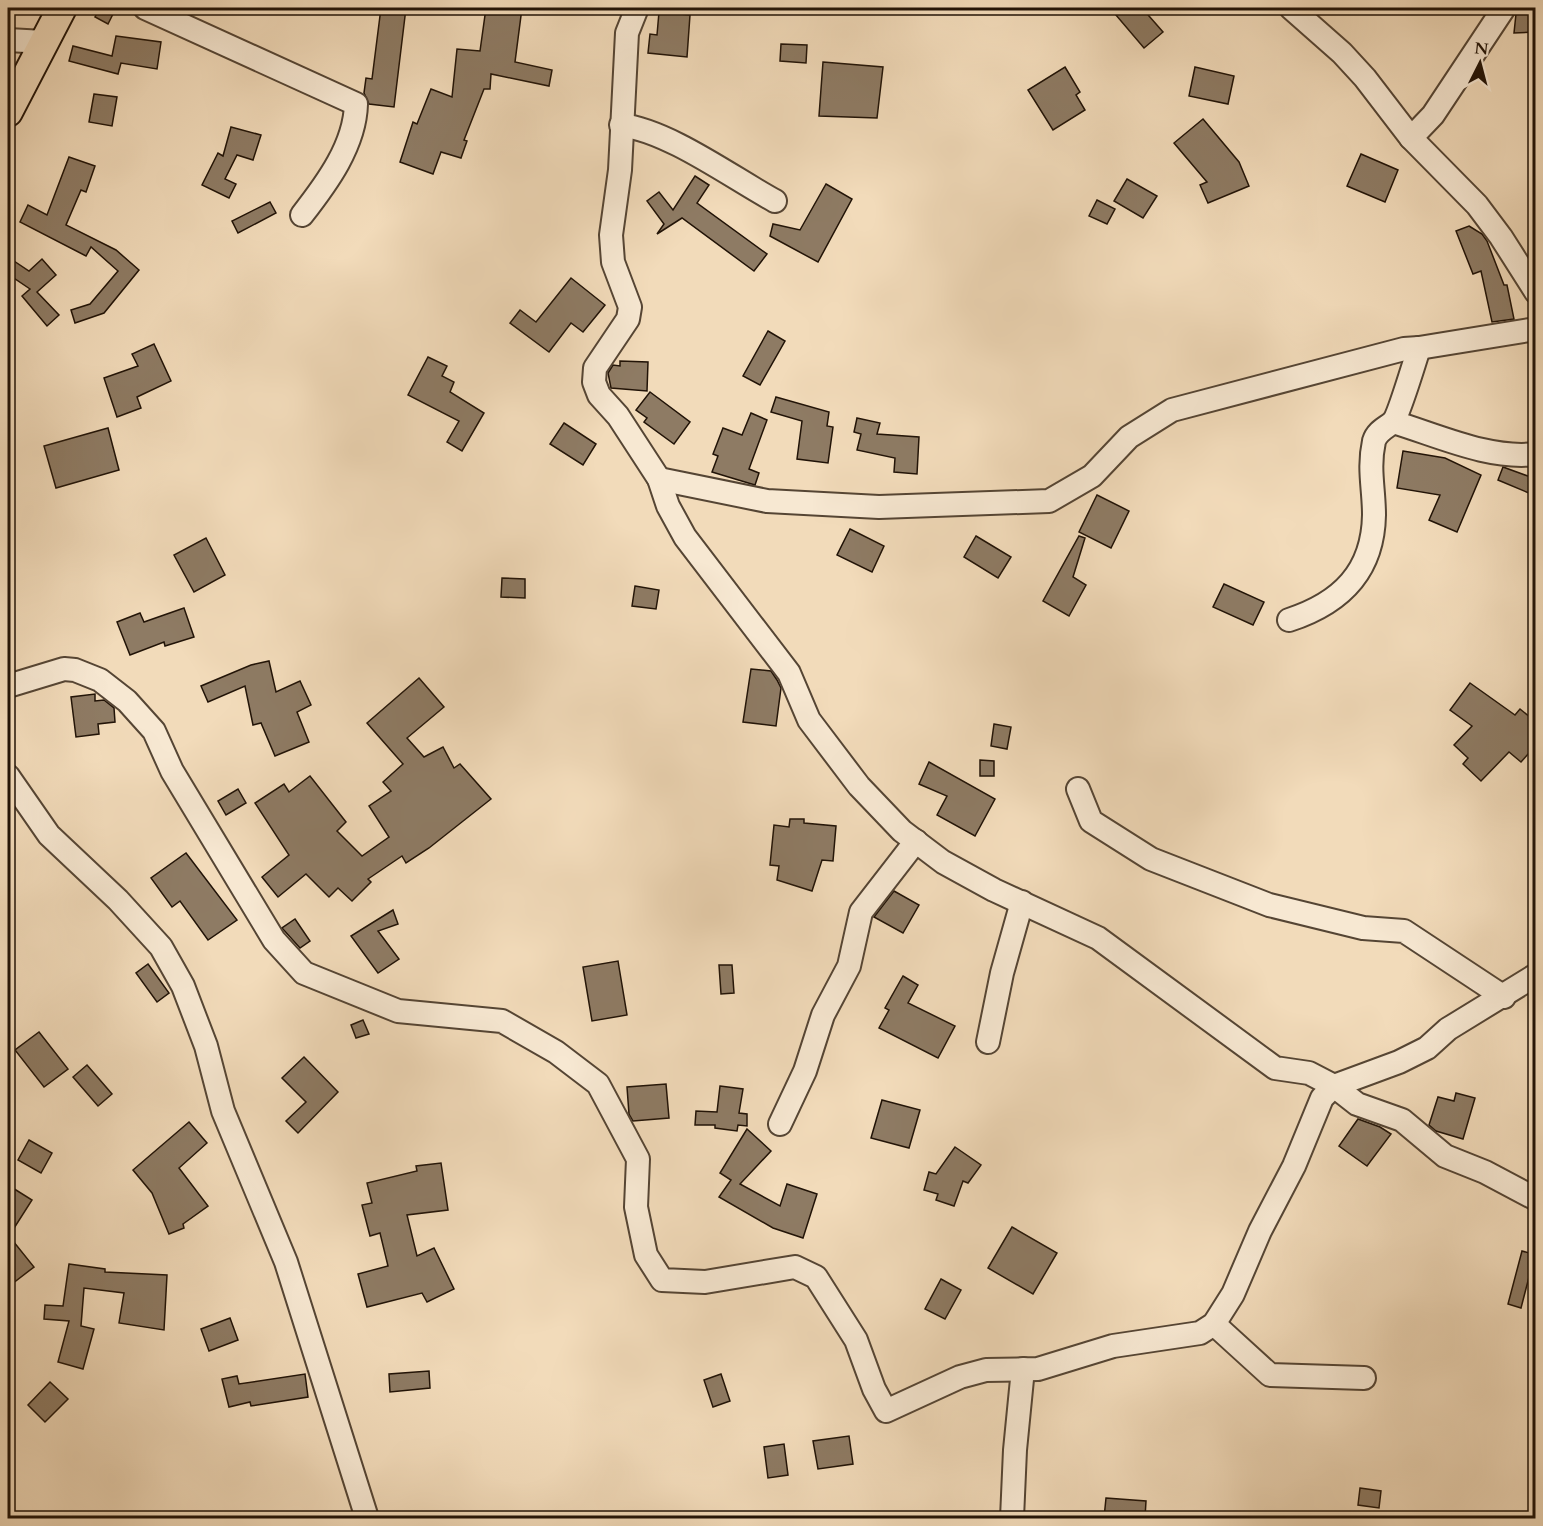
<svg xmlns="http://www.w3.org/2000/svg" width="1543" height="1526" viewBox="0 0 1543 1526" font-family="Cardo,serif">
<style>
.building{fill:#8e7b64;stroke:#211307;stroke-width:1.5}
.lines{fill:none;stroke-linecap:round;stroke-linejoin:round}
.minor-casing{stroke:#554534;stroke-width:26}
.major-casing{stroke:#211307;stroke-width:32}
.minor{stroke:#f7e8d2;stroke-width:22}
.major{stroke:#f2dbba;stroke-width:28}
</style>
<rect width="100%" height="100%" fill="#f2dbba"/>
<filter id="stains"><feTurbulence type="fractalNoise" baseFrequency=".00333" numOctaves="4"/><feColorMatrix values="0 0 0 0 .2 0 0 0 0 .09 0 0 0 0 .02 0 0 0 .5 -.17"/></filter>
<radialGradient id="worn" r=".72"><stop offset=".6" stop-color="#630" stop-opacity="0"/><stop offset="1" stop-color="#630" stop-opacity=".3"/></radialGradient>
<!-- building -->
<g class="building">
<path d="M100,8H116L108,24L95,17Z"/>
<path d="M381,8H406L394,107L369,104L364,93L366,78L372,79Z"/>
<path d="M486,8H522L515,62L552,70L549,86L491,74L490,89H484L464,140L467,141L461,158L441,152L433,174L400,162L413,122L417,124L431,89L452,97L457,49L480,51Z"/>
<path d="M1110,8H1142L1163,32L1144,48Z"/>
<path d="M659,12L690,15L687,57L648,53L650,34L657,35Z"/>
<path d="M1536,13V32L1514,33L1516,14Z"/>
<path d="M116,36L161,42L157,69L121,63L118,74L69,61L73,46L112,56Z"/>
<path d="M781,44L807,45L806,63L780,61Z"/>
<path d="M823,62L883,67L877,118L819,116Z"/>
<path d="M1065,67L1080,92L1076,95L1085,110L1053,130L1028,90Z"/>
<path d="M1195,67L1234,76L1228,104L1189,96Z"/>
<path d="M94,94L117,97L112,126L89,122Z"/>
<path d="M1203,119L1239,162L1249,186L1208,203L1200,185L1207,182L1174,143Z"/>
<path d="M231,127L261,135L253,160L237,155L225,179L236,184L229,198L202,185L218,153L223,156Z"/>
<path d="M1361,154L1398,170L1385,202L1347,186Z"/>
<path d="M69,157L95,166L86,192L81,190L66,225L116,250L139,270L104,313L75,323L71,310L90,304L118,271L91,247L86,256L20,222L28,205L47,215Z"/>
<path d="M695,176L709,185L697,203L767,254L754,271L682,218L657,234L664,224L647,201L659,192L673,210Z"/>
<path d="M1127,179L1157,196L1143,218L1114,201Z"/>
<path d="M826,184L852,199L818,262L770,236L773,224L800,230Z"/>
<path d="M1097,200L1115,209L1107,224L1089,216Z"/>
<path d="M270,202L276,213L238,233L232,221Z"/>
<path d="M1469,226L1482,234L1487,241L1504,285H1507L1514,319L1492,322L1481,271L1473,274L1456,231Z"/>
<path d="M8,257L29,271L42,259L56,275L37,292L59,315L47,326L22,296L30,289L8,274Z"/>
<path d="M571,278L605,305L583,332L571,323L549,352L510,323L520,310L536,322Z"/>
<path d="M768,331L785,341L760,385L743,376Z"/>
<path d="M154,344L171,381L137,397L141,408L117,417L104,378L138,366L132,354Z"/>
<path d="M428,357L447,366L442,376L454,382L450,392L484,413L462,451L447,442L459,421L408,395Z"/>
<path d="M620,361L648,362L647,391L611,388L608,373L613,365L620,366Z"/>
<path d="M650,392L690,422L674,444L644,422L647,418L636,410Z"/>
<path d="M776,397L829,412L827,426L833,427L828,463L797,459L802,421L771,412Z"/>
<path d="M751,413L767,420L749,469L759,473L755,485L712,472L718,456L713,454L723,428L742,435Z"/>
<path d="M857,418L880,423L877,434L919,437L917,474L894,472L895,458L857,450L861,434L854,432Z"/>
<path d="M564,423L596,444L583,465L550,444Z"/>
<path d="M108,428L119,470L56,488L44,446Z"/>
<path d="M1403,451L1445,458L1481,475L1457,532L1429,520L1440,495L1397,488Z"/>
<path d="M1503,467L1536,479V496L1498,480Z"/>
<path d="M1097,495L1129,511L1111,548L1079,532Z"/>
<path d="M850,529L884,546L872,572L837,555Z"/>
<path d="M976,536L1011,557L998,578L964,557Z"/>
<path d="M1079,536L1085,538L1073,577L1086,585L1069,616L1043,601Z"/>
<path d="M206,538L225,575L194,592L174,555Z"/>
<path d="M502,578L525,579V598L501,597Z"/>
<path d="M1224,584L1264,602L1253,625L1213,607Z"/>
<path d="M635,586L659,590L656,609L632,606Z"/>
<path d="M184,608L194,637L165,646L164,642L130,655L117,622L140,613L144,622Z"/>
<path d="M269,661L276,692L300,681L311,705L297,712L309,742L275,756L261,723L253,725L245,686L208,702L201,686L251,665Z"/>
<path d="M751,669L771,671L777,680L781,688L776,726L743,722Z"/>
<path d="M419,678L444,707L407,738L424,757L443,747L454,768L460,764L491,799L429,848L406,863L402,856L368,879L371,882L352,901L338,888L329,897L306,874L278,897L262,877L289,855L255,803L284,784L289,792L310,776L346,822L337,831L362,856L389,837L369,806L391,791L383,782L403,764L367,723Z"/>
<path d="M1470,683L1515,715L1520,709L1536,722V745L1521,762L1509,752L1481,781L1463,764L1468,758L1454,745L1472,726L1450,710Z"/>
<path d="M95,694V701L104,700L114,708L115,722L98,724L99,734L76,737L71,697Z"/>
<path d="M994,724L1011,727L1007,749L991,746Z"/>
<path d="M980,760L994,761V776H980Z"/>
<path d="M929,762L995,799L975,836L937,815L947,796L919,784Z"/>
<path d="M238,789L246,803L226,815L218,801Z"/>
<path d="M790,819H804V823L836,826L833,861L822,860L812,891L777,880L779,866L770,865L774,825L789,827Z"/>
<path d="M186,853L237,920L208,940L180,901L172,907L151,878Z"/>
<path d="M894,891L919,905L903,933L874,917Z"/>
<path d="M393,910L398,924L378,931L399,959L378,973L351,936Z"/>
<path d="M295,919L310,941L300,948L282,928Z"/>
<path d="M618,961L627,1015L592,1021L583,967Z"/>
<path d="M148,964L169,993L157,1002L136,973Z"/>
<path d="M719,965H732L734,993L721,994Z"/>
<path d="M903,976L918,985L908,1003L955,1026L938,1058L879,1028L889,1010L885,1008Z"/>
<path d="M363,1020L369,1034L356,1038L351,1025Z"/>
<path d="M39,1032L68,1069L44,1087L15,1050Z"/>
<path d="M304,1057L338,1092L298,1133L286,1121L306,1102L282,1078Z"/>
<path d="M87,1065L112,1094L98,1106L73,1077Z"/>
<path d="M666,1084L669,1118L633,1121L629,1114L627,1087Z"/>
<path d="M720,1086L743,1089L739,1113L747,1114V1126L738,1125L737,1131L715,1128V1125H695L696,1111L717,1112Z"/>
<path d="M1456,1093L1475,1098L1463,1139L1436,1131L1429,1125L1438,1097L1454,1101Z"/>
<path d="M882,1100L920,1110L909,1148L871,1138Z"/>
<path d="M1358,1119L1380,1127L1391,1134L1367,1166L1339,1146Z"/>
<path d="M189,1122L207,1143L179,1168L208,1206L183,1224L184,1228L169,1234L152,1193L133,1170Z"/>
<path d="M747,1129L771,1151L740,1184L780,1206L787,1184L817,1194L803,1238L773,1228L719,1197L731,1180L720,1173Z"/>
<path d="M29,1140L52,1153L41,1173L18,1160Z"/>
<path d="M955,1147L981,1165L968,1183L963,1181L954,1206L936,1200L938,1194L924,1190L929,1172L936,1174Z"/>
<path d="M441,1163L448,1210L407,1215L417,1256L434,1248L454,1289L427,1302L422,1293L367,1307L358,1274L388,1266L380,1233L370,1236L362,1205L372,1203L367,1183L417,1171L416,1166Z"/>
<path d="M8,1185L32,1200L9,1236L34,1267L8,1287Z"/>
<path d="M1012,1227L1057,1253L1033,1294L988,1268Z"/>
<path d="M1522,1251L1536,1255V1278L1529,1277L1521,1308L1508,1304Z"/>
<path d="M69,1264L105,1269V1272L167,1275L164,1330L119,1323L124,1293L84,1288L81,1326L94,1329L83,1369L58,1362L69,1321L44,1319L45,1305L63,1306Z"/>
<path d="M941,1279L961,1290L945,1319L925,1309Z"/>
<path d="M230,1318L238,1340L209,1351L201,1329Z"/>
<path d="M429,1371L430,1388L390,1392L389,1374Z"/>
<path d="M305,1374L308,1397L251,1406L250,1402L229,1407L222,1379L237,1376L239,1384Z"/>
<path d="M721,1374L730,1401L713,1407L704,1380Z"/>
<path d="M50,1382L68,1399L45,1422L28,1405Z"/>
<path d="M849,1436L853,1464L818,1469L813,1441Z"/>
<path d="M784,1444L788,1475L768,1478L764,1447Z"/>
<path d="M1360,1488L1381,1491L1379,1508L1358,1505Z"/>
<path d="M1106,1498L1146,1501L1145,1518H1104Z"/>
</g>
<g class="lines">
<!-- minor casing -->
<g class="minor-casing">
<g id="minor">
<path d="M145,8L356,104C355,145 327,183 302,215"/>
<path d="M637,8L627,33L620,170L611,235L613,262L630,307L628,319L595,368L594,382L599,395L618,416L659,479L668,506L685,537L789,673L809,720L859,786L902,831L943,862L994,890L1098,938L1275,1068L1309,1073L1334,1086L1399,1062L1427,1048L1448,1029L1536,975"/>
<path d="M1291,8L1342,53L1365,78L1411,138L1477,205L1501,237L1536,292"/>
<path d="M8,40L44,42"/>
<path d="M621,125C669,131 731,177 775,201"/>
<path d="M1411,138L1433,115L1504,8"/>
<path d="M1393,422C1437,435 1489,460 1536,454"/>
<path d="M659,479L767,501L879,507L1049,501L1092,476L1129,437L1172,410L1404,349L1419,348L1536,329"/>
<path d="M1289,620C1341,603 1373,572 1374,515C1374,488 1368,469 1374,441C1377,431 1386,428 1393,422C1398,416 1415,361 1419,348"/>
<path d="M8,686L64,669L75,670L100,680L127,701L154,731L172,771L274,940L304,973L398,1011L502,1021L556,1052L598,1084L638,1159L636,1207L646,1255L662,1280L705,1282L795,1267L816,1277L856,1340L874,1389L886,1411L960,1377L986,1370L1038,1369L1113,1346L1200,1333L1214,1324L1233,1294L1260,1231L1294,1166L1322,1098L1334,1086L1357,1104L1402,1120L1445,1156L1485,1172L1536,1199"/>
<path d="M8,776L49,835L118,900L161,947L183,986L206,1046L223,1111L286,1262L367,1518"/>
<path d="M1078,789L1091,821L1151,859L1269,905L1363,928L1404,931L1504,997"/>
<path d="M988,1042L1002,973L1022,902"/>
<path d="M780,1124L805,1071L823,1015L849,966L861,912L916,841"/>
<path d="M1214,1324L1270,1375L1364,1378"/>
<path d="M1012,1518L1015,1450L1023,1369"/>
</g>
</g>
<!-- major casing -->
<g class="major-casing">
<path id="major" d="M8,112L62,8"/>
</g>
<!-- minor -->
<use href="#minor" class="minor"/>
<!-- major -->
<use href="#major" class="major"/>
</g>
<!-- margin -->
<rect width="1543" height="1526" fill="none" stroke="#f2dbba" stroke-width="30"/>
<rect x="9" y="9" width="1525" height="1508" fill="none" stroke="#211307" stroke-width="3"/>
<rect x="15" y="15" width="1513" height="1496" fill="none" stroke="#211307" stroke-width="1.5"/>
<!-- north arrow -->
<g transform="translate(1480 63) rotate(6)" stroke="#f7e8d2" stroke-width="4.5" paint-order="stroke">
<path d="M0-4.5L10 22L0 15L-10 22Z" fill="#211307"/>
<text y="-9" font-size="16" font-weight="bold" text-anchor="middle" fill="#211307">N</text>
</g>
<rect width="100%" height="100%" filter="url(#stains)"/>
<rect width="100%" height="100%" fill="url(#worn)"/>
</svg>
